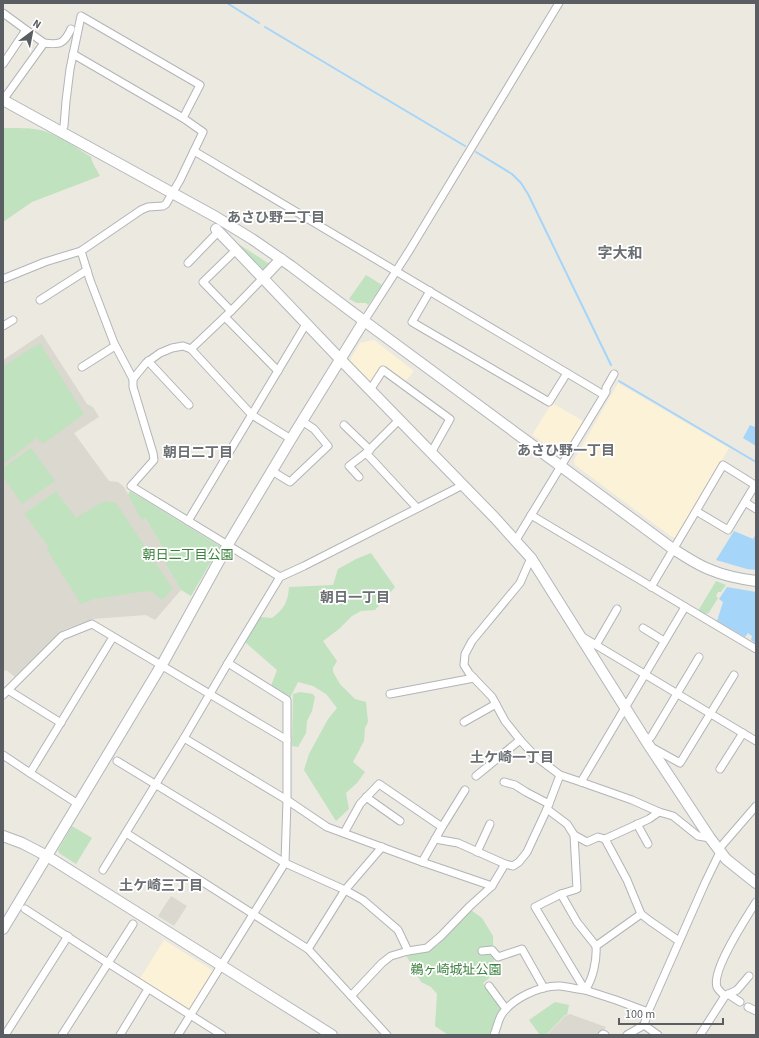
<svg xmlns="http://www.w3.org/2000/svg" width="759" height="1038" viewBox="0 0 759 1038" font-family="'Source Sans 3','Noto Sans JP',sans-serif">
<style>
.commercial{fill:#fbf2d7}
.education{fill:#dbd8d0}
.green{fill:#c0e2bf}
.water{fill:#a5d5f8}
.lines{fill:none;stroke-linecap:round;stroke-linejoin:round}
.stream{stroke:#a5d5f8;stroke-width:2}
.street-casing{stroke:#b2b4b8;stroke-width:9}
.secondary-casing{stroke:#b3b6bb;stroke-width:12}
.street{stroke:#fff;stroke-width:7}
.secondary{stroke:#fff;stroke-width:10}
.labels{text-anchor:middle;stroke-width:3.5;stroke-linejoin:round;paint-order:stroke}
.park-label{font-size:13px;fill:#3b803d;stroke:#fff}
.neighbourhood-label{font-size:14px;font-weight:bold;fill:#6b6f73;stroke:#fff}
.quarter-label{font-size:15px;font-weight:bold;fill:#6b6f73;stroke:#fff}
</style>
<rect width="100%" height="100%" fill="#ece9e1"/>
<!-- commercial -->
<g class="commercial">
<path d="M374,340L414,371L405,382L383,368L372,383L350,363L351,358L360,343Z"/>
<path d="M618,383L729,448L677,537H672L575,465L574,460Z"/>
<path d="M552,403L583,421L564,454H560L532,435Z"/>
<path d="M164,940L215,972L191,1010L188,1011L139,980Z"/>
</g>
<!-- education -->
<g class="education">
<path d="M42,334L87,404L93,407L99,417L74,433L109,481L118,482L124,487L142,519L145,518L164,549L159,553L181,590L155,620L146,615L93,619L63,630L15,677L6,670L3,672V360Z"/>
<path d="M171,896L187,906L174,926L158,916Z"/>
<path d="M570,1014L606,1027L601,1035H547L565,1016Z"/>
</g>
<!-- green -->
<g class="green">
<path d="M3,128C16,128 35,127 47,132C63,138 77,148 91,157C92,163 97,170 100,176L32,202L3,222Z"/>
<path d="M229,238L271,265L264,270H260Z"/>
<path d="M366,275L382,285L368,305L366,303H357L349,299Z"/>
<path d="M40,343L84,414L43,444L37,438L3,464V366Z"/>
<path d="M31,448L55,481L22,504L3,477V468Z"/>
<path d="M56,491L76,518L104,501L116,503L173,589L162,600L154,593L147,591L94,599L81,604L47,550L48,546L24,514Z"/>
<path d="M130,491L220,546L191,596L181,590L159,553L164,549L145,518L142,520L128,495Z"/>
<path d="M371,553L395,587L375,610L361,611L352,616L339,629L323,641L337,661L333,668V672L340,684L355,699L366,702L368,722L365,728L364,741L353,762L365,772L357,783L346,793L349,809L336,821L304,770L309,754L328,719L337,708L326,694L313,686L298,682L290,698L271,686L277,670L245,642L260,617L272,618C284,609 288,602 289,587L333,585L338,569L356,559Z"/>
<path d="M716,581L726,585L721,592H718L716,596L718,598L708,614L706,613L705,615L698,611Z"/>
<path d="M300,692L313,694L315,697L312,711L307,721L306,733L298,747L292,746L293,694Z"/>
<path d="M72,826L92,838L76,864L59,853L58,850Z"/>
<path d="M471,910L482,918L493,936L494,974L483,983L503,1008L489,1035H448L435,1026L437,994L431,987L421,982L406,955L438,945L462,918Z"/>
<path d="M555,1002L569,1005L567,1015H565L546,1035H540L529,1020Z"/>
</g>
<!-- water -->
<g class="water">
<path d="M750,425L755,427L756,426V446L743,438Z"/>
<path d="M734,531L753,539L756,534V570L747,569L716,560Z"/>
<path d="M727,587L756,592V644L751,640L752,636L748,633L745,637L717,621L723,602L719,599Z"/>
</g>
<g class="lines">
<!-- stream -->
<g class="stream">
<path d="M227,3L259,23"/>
<path d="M265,27L465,146"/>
<path d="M476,152L512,174L521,183L528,194L611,365"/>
<path d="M619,381L756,462"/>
</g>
<!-- street casing -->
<g class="street-casing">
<g id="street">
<path d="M3,13L44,43L3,100"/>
<path d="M44,43C60,45 64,44 71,29"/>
<path d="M73,54L183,118"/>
<path d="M3,64L26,30"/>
<path d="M194,151L604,395"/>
<path d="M81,251L90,280L114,343L133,379V387L153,453L154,460L131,486L280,577"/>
<path d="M188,263L218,232"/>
<path d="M3,279L45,262L81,251L141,210L148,207L163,206L166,204L180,180L203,132L183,118L200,85L81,16L70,69L66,101L64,126L61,132"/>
<path d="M430,291L412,322L549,402L567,373"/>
<path d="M40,300L87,270"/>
<path d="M231,311L203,282L236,250"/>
<path d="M225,317L278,371"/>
<path d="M364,321L409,251L559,3"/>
<path d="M3,326L13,320"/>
<path d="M191,349L231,311L263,278"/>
<path d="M148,361L189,405"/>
<path d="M82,367L115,346"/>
<path d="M133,379L146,363L160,353L172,348L183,346L191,349L252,415L291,439"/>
<path d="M370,390L383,370L450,419L431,453"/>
<path d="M399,420L366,453L417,508"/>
<path d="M344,425L370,450"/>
<path d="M272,471L290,482L328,446L314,429L302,421"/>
<path d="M359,477L349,466L366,453"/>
<path d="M745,502L756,509"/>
<path d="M531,515L756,649"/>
<path d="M188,521L306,324"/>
<path d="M516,540L606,392V388L614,374"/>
<path d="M531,558L520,583L472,641L465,654L464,665L469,673L492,697L505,721L521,741L536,757L560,775L581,782L632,800L659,812L673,816L698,836L710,838"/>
<path d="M651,587L696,511L728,530L755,485L723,465L696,511"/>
<path d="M643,628L664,641"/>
<path d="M581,636L756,741"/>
<path d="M596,645L617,609"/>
<path d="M228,663L287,700V740"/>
<path d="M8,690L61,723"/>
<path d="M390,694L474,678"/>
<path d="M3,695L62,636L92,624L287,740V800L285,863L178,1035"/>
<path d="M464,722L496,704"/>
<path d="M184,738L287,800L327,827L422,862L492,886"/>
<path d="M644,739L651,737L699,657"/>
<path d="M651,747L680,763L734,675"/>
<path d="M3,755L30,773L113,637"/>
<path d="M117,761L285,863L345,890L363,900L398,930L408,951"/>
<path d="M720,769L743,733"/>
<path d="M30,773L78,804"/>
<path d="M476,776L520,740"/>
<path d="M504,782L515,785L526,792L549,804"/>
<path d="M581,782L685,607"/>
<path d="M366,797L400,821"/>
<path d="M547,809L567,824L574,835L577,889L561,894"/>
<path d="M637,824L648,844"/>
<path d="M442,827L465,790"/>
<path d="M126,833L308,949L387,1035"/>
<path d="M344,833L360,804L379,784L442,827L422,862"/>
<path d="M574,835L587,842L598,837L605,839"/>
<path d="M435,839L458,843L505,864"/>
<path d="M718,850L756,806"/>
<path d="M477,852L490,824"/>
<path d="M103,870L184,738L228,663L280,577L304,566L463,485"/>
<path d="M25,909L108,963L222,1035"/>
<path d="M641,914L627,880L605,839L649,819L659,812"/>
<path d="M596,946L577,922L561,894L535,907L585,990L616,1000L648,1012"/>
<path d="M308,949L345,890L382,847"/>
<path d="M482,951L492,950L498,957L522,949L544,988"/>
<path d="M489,986L506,1009"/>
<path d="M728,994L740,1002"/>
<path d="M351,996L382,963L391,956L408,951L427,948L441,936L470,906L492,886L505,864L513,866L519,862L527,852L547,809L560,775"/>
<path d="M725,996C722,993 718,990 717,987C711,970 747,917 756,902"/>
<path d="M748,1007L756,1011"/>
<path d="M5,1035L68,936"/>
<path d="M62,1035L133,924"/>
<path d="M120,1035L148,989"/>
<path d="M494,1035C497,1028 498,1020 502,1014C513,998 541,985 560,986C568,987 577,989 585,990C593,979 597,960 596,946L641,914L650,921L679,941"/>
<path d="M602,1035L603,1034L605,1035"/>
<path d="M627,1035L644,1025"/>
<path d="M658,1035L644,1025L648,1012L705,883L720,852"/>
<path d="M700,1035L725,996L737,990L749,976"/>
</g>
</g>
<!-- secondary casing -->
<g class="secondary-casing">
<g id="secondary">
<path d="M3,100L216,217L252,239L291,266L352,312L673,549C685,556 697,565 711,570C725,576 741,579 756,581"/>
<path d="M216,229L340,359L495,518L531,558L648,744L710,838L726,859L756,883"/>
<path d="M263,278L281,259"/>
<path d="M3,836L22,843L47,856L332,1035"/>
<path d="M3,929L164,661L230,541L291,439L364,321"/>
</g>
</g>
<!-- street -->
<use href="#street" class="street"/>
<!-- secondary -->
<use href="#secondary" class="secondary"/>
</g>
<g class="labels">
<!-- park labels -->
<g class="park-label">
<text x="188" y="559">朝日二丁目公園</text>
<text x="456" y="974">鵜ヶ崎城址公園</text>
</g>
<!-- neighbourhood labels -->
<g class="neighbourhood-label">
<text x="276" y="222">あさひ野二丁目</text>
<text x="566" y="455">あさひ野一丁目</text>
<text x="198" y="457">朝日二丁目</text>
<text x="355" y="602">朝日一丁目</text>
<text x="512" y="762">土ケ崎一丁目</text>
<text x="161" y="890">土ケ崎三丁目</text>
</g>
<!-- quarter labels -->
<g class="quarter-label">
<text x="620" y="258">字大和</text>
</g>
</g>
<!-- border -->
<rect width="759" height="1038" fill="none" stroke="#5a5d61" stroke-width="8"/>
<!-- north arrow -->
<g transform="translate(32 32) rotate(32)" stroke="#ffffff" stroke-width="3" paint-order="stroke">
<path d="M0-3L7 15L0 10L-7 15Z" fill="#5a5d61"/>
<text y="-6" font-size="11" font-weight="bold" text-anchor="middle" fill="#5a5d61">N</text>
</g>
<!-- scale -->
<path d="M619 1018v6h104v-6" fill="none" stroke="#5a5d61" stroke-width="2"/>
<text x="625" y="1018" font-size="12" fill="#5a5d61" stroke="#ffffff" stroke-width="3" paint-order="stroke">100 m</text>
</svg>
